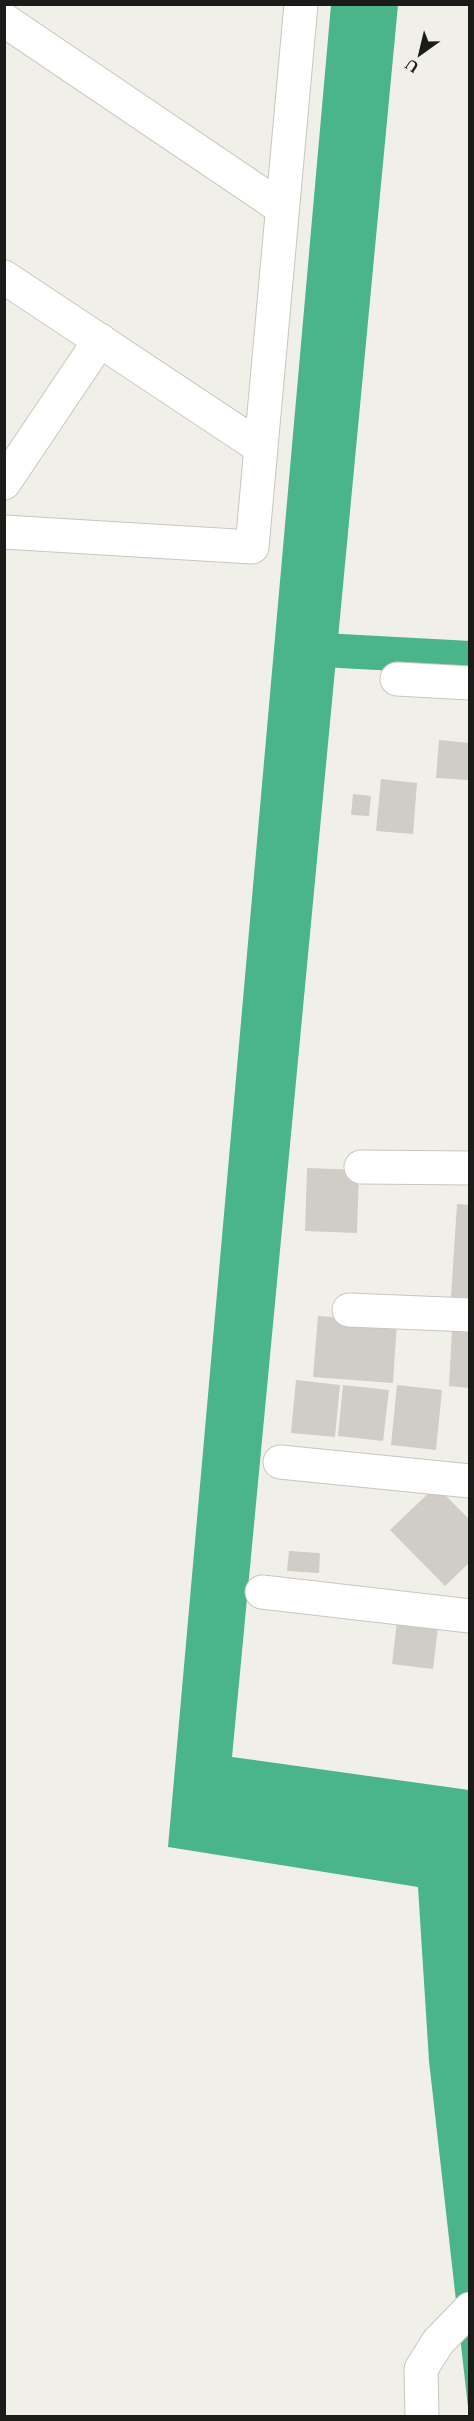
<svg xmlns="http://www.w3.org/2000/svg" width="474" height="2421" viewBox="0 0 474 2421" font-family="Spectral,serif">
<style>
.water{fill:#49b589}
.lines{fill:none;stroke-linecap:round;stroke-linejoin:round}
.canal{stroke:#49b589;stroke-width:34}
.building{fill:#d0ccc6}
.minor-casing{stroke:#c7c7c0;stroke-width:35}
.minor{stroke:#fff;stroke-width:33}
</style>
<rect width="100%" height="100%" fill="#f0f0e9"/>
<!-- water -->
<path class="water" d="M331,5H398L232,1757L469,1790V2416L429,2061L418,1887L168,1847Z"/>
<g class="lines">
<!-- canal -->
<path class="canal" d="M322,650L470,658"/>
</g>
<!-- building -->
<g class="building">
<path d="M439,740L470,743V780L436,778Z"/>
<path d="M381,779L417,783L413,834L376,831Z"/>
<path d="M353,794L371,796L369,816L351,815Z"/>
<path d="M307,1168L359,1170L357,1233L305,1231Z"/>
<path d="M457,1204L470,1205V1298L451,1297Z"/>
<path d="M318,1316L397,1322L393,1383L313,1377Z"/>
<path d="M452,1330L470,1331V1388L449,1386Z"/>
<path d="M296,1380L340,1385L335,1437L291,1433Z"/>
<path d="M343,1385L389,1390L383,1441L338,1436Z"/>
<path d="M397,1385L442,1390L436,1450L391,1445Z"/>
<path d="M436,1486L470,1520V1562L445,1586L390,1530Z"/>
<path d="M289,1551L320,1553L319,1573L287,1571Z"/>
<path d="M397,1621L438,1627L433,1669L392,1664Z"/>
</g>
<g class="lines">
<!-- minor casing -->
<g class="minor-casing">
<g id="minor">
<path d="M4,20L282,208"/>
<path d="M4,277L260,447"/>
<path d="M4,483L100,340"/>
<path d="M4,532L252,547L301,4"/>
<path d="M397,679L470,683"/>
<path d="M361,1167L470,1168"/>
<path d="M349,1310L470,1315"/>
<path d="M280,1462L470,1481"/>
<path d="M262,1592L470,1616"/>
<path d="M422,2416L421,2369L438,2342L470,2309"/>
</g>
</g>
<!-- minor -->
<use href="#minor" class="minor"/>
</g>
<!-- border -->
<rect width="474" height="2421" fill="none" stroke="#1b1b19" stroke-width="12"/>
<!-- north arrow -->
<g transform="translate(420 54) rotate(214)" stroke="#f0f0e9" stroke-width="4.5" paint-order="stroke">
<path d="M0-4.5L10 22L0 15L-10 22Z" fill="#1b1b19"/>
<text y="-9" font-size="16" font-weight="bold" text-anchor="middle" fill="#1b1b19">U</text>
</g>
</svg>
